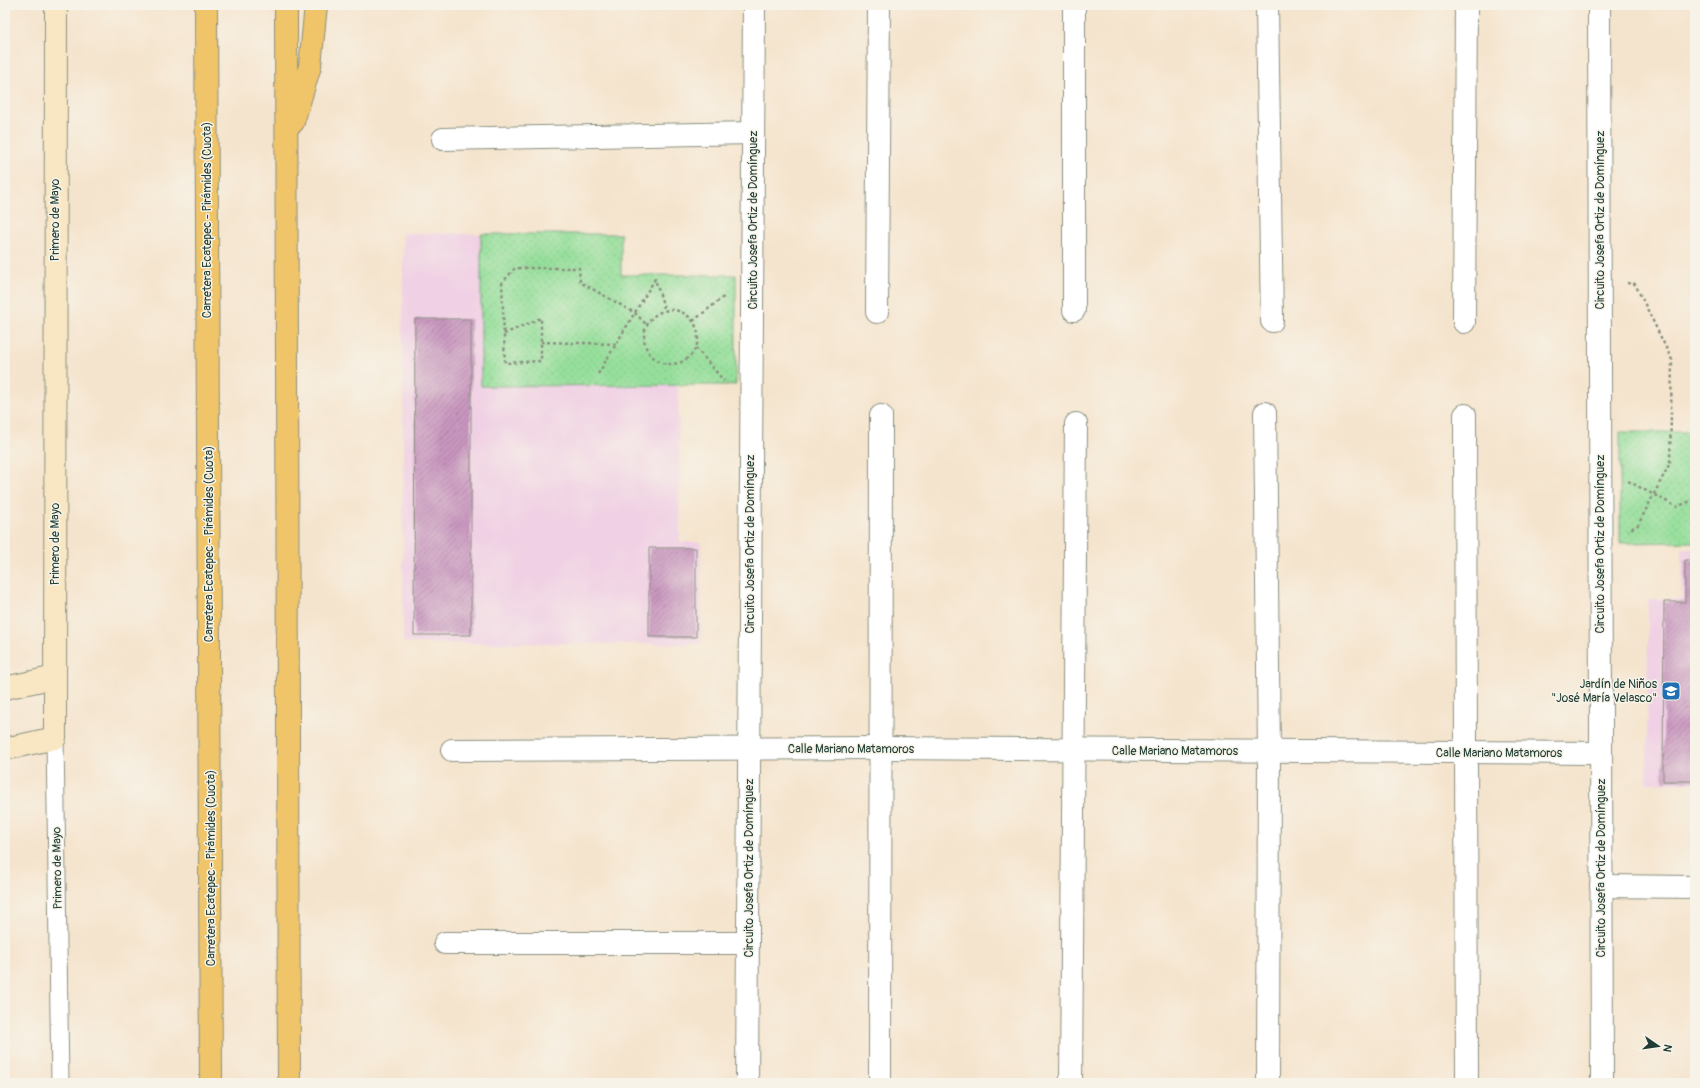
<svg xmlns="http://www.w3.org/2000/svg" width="1700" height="1088" viewBox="0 0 1700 1088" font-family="Pangolin,sans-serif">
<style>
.built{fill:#f0d0e4}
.park{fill:url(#park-dots);stroke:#5a8e68}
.building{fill:url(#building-hatch)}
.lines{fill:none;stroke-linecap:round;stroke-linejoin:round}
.lane-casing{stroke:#8a9080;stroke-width:19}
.street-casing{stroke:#8a9080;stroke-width:24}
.secondary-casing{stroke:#8a9080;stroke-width:24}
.highway-casing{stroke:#8a9080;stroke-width:24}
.path{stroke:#8a9080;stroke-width:2.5;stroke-dasharray:3 3;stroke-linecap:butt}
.lane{stroke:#fff;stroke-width:17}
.street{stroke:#fff;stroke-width:22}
.secondary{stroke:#f9e7c3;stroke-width:22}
.highway{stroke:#f0c469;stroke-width:22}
.labels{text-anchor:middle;stroke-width:3;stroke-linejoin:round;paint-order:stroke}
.street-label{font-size:12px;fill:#1f3d34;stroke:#f7f3e8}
.poi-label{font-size:12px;fill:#1f3d34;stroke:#f7f3e8;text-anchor:end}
</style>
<defs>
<pattern id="park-dots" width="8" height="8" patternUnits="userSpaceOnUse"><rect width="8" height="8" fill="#96df9b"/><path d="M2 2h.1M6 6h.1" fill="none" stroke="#81c086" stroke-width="1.8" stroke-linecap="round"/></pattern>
<pattern id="building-hatch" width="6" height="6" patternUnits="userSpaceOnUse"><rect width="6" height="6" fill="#c996bf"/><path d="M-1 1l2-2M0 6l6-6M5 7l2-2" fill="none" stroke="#a37c9c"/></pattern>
</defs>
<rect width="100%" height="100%" fill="#f7f3e8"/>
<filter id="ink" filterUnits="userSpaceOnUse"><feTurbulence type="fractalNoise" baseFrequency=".025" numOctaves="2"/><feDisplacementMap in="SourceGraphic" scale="8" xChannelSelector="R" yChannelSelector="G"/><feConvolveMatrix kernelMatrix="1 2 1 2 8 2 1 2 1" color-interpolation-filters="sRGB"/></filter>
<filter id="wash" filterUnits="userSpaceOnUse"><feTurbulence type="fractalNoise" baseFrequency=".012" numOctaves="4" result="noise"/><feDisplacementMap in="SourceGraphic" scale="16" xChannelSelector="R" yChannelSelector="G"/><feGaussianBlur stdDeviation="0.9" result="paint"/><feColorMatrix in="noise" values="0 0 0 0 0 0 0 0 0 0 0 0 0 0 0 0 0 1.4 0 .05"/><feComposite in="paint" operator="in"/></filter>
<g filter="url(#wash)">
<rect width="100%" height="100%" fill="#f5e4cd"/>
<!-- built -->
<g class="built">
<path d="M403,233L481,234V386H678L680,542H701V644L403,643Z"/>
<path d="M1682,548H1695V783H1647L1648,599H1682Z"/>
</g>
<!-- park -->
<g class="park">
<path d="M481,234H621V275H736V385L481,386Z"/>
<path d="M1620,432H1695V542L1620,543Z"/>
</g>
<g id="blocks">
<!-- building -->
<g class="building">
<path d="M415,319H471V635H414Z"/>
<rect x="649" y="548" width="47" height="89"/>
<path d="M1685,560H1695V781H1663L1664,602H1685Z"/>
</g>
</g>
</g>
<g filter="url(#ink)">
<use href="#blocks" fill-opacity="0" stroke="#8a9080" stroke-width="1"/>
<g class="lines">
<!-- lane casing -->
<g class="lane-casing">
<path id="lane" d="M55,738L60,1083"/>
</g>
<!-- street casing -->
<g class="street-casing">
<g id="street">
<path d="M1074,5V310"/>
<path d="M1267,5L1272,321"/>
<path d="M1599,5L1602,1083"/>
<path d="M443,139L753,133"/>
<path d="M877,312L879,5"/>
<path d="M1464,322L1466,5"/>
<path d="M1265,413L1269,751L1268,1083"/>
<path d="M1465,415L1467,1083"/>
<path d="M452,750L881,748L1600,753"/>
<path d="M1601,886L1695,887"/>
<path d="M445,943H748"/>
<path d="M747,1083L754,5"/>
<path d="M880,1083L881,416"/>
<path d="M1071,1083L1076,424"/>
</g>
</g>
<!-- secondary casing -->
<g class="secondary-casing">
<g id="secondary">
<path d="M5,688L55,677"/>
<path d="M5,749L55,738L56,5"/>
</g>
</g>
<!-- highway casing -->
<g class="highway-casing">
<g id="highway">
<path d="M206,5L211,1083"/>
<path d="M286,5L289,1083"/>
<path d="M293,122L310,66L316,5"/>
</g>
</g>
<!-- path -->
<g class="path">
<path d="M1627,283L1635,284L1672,360L1670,463L1638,525L1628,530"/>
<circle cx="671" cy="337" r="27"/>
<path d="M693,321L726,295"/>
<path d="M504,334L541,318V361L505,363L502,283L515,268H579L580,282L635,313L647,325"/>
<path d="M541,342L616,344"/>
<path d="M696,348L724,381"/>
<path d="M598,374L655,279L665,311"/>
<path d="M1628,481L1677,507L1695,499"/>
</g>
<!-- lane -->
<use href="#lane" class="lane"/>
<!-- street -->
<use href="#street" class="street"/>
<!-- secondary -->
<use href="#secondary" class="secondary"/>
<!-- highway -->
<use href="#highway" class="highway"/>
</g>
</g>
<!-- icons -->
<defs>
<g id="school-square" transform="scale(1)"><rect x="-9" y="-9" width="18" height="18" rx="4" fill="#1f6fb2" stroke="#f7f3e8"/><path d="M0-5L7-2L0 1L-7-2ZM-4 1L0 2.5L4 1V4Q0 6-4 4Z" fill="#fff"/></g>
</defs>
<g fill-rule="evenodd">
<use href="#school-square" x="1671" y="691"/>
</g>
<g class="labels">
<!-- street labels -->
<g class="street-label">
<text transform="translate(55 220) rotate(-90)" y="4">Primero de Mayo</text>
<text transform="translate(207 220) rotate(-90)" y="4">Carretera Ecatepec - Pirámides (Cuota)</text>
<text transform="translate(753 220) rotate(-90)" y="4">Circuito Josefa Ortiz de Domínguez</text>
<text transform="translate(1600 220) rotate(-90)" y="4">Circuito Josefa Ortiz de Domínguez</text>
<text transform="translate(55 544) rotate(-90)" y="4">Primero de Mayo</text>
<text transform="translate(209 544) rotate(-90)" y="4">Carretera Ecatepec - Pirámides (Cuota)</text>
<text transform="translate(750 544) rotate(-90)" y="4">Circuito Josefa Ortiz de Domínguez</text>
<text transform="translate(1600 544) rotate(-90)" y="4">Circuito Josefa Ortiz de Domínguez</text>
<text x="851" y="753">Calle Mariano Matamoros</text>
<text x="1175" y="755">Calle Mariano Matamoros</text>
<text x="1499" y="757">Calle Mariano Matamoros</text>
<text transform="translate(57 868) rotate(-91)" y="4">Primero de Mayo</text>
<text transform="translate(211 868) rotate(-90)" y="4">Carretera Ecatepec - Pirámides (Cuota)</text>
<text transform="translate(749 868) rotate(-90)" y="4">Circuito Josefa Ortiz de Domínguez</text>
<text transform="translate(1601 868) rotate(-90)" y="4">Circuito Josefa Ortiz de Domínguez</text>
</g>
<!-- poi labels -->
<g class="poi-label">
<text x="1657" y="688">Jardín de Niños<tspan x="1657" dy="14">"José María Velasco"</tspan></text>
</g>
</g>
<!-- margin -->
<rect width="1700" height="1088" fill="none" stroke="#f7f3e8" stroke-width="20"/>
<!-- north arrow -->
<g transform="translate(1658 1046) rotate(103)" stroke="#f7f3e8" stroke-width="3" paint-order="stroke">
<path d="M0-3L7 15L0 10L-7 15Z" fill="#1f3d34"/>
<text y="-6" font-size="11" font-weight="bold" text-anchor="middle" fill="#1f3d34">N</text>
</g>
</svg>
